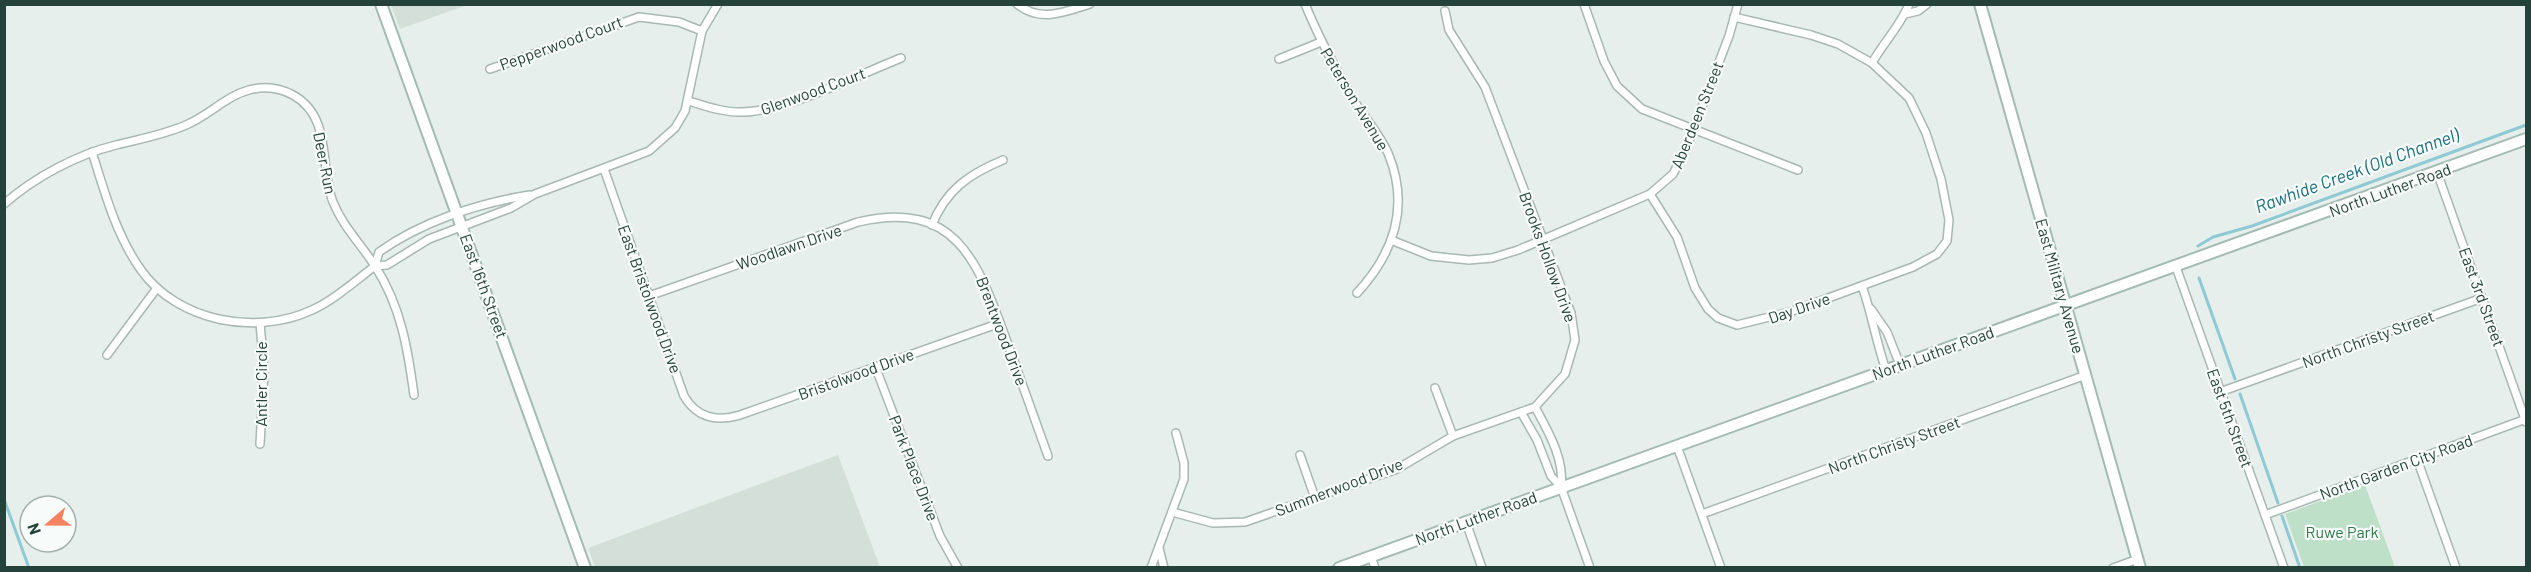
<svg xmlns="http://www.w3.org/2000/svg" width="2531" height="572" viewBox="0 0 2531 572" font-family="Barlow,sans-serif">
<style>
.built{fill:#d4dfda}
.green{fill:#bfe0c8}
.lines{fill:none;stroke-linecap:round;stroke-linejoin:round}
.stream{stroke:#8ec9d4;stroke-width:3}
.street-casing{stroke:#a8b8b2;stroke-width:10}
.secondary-casing{stroke:#a4bbb3;stroke-width:14}
.street{stroke:#fff;stroke-width:7}
.secondary{stroke:#fff;stroke-width:10}
.labels{text-anchor:middle;stroke-width:4.5;stroke-linejoin:round;paint-order:stroke}
.street-label{font-size:16px;fill:#24423a;stroke:#f7fbf9}
.park-label{font-size:16px;fill:#2d7a4b;stroke:#f7fbf9}
.water-label{font-size:18px;font-style:italic;fill:#1c6f80;stroke:#f7fbf9}
</style>
<rect width="100%" height="100%" fill="#e6efeb"/>
<!-- built -->
<g class="built">
<path d="M391,5V4L467,5L400,29Z"/>
<path d="M838,455L880,567H595L588,548Z"/>
</g>
<!-- green -->
<path class="green" d="M2365,485L2395,567H2304L2285,514Z"/>
<g class="lines">
<!-- stream -->
<g class="stream">
<path d="M2198,246L2213,237L2252,226L2526,125"/>
<path d="M2199,278L2235,379"/>
<path d="M2240,394L2278,503"/>
<path d="M4,499L29,568"/>
<path d="M2282,516L2300,568"/>
</g>
<!-- street casing -->
<g class="street-casing">
<g id="street">
<path d="M1017,4C1040,23 1065,12 1090,4"/>
<path d="M1305,4C1319,38 1335,68 1353,99C1364,117 1379,133 1388,153C1410,206 1394,253 1357,293"/>
<path d="M1584,4L1604,61L1617,86L1642,109L1798,170"/>
<path d="M1905,14L1918,11L1927,4"/>
<path d="M1279,59L1321,42"/>
<path d="M1872,63C1883,43 1901,25 1909,4"/>
<path d="M490,69L639,17L679,22L702,31"/>
<path d="M689,101C705,106 722,112 739,112C783,113 858,75 901,58"/>
<path d="M92,152C105,193 116,235 141,270C178,322 256,336 312,310C334,300 355,281 375,266L387,265L429,239L511,208L535,194L649,151L675,128L685,111L702,31L718,4"/>
<path d="M604,169L684,396C697,418 716,422 740,415L1000,323"/>
<path d="M2437,172L2526,422"/>
<path d="M1650,194L1677,237L1695,288L1708,309L1718,318L1737,325L1790,312L1913,267L1937,254L1947,241L1949,220L1941,179L1926,133L1909,98L1872,63L1838,44L1811,35L1734,17"/>
<path d="M4,204C35,177 76,155 116,145C140,139 163,135 186,125C208,116 226,96 249,90C264,86 280,88 293,95C333,117 319,167 333,202C343,227 361,244 375,266C401,306 408,350 414,395"/>
<path d="M932,225C946,190 969,174 1003,160"/>
<path d="M1391,240L1431,256L1469,260L1492,258L1518,250L1650,194L1673,174L1687,146L1729,36L1738,4"/>
<path d="M375,266L379,252C421,222 478,203 530,195"/>
<path d="M2176,267L2284,568"/>
<path d="M1862,286C1872,314 1876,342 1886,370"/>
<path d="M649,296L858,222C956,199 978,262 1006,339C1020,378 1034,417 1048,456"/>
<path d="M1871,309L1887,332L1900,365"/>
<path d="M107,355L157,288"/>
<path d="M875,366L940,536L958,568"/>
<path d="M1435,388L1453,436"/>
<path d="M2220,392L2482,298"/>
<path d="M1535,407C1548,431 1565,460 1561,487"/>
<path d="M1521,412L1537,440L1551,476L1561,487L1590,568"/>
<path d="M260,444L264,371L260,323"/>
<path d="M1677,446L1721,568"/>
<path d="M1300,455L1315,498"/>
<path d="M2417,459L2456,568"/>
<path d="M1172,512L1213,523L1245,522L1397,469L1453,436L1535,407L1565,374L1575,340L1571,313L1485,87L1449,30L1445,11"/>
<path d="M1702,514L2086,375"/>
<path d="M2265,515L2526,419"/>
<path d="M1466,522L1482,568"/>
<path d="M1159,548L1164,568"/>
<path d="M1371,556L1375,568"/>
<path d="M1151,568L1184,479V463L1176,433"/>
<path d="M2113,568L2138,559"/>
</g>
</g>
<!-- secondary casing -->
<g class="secondary-casing">
<g id="secondary">
<path d="M381,4L585,568"/>
<path d="M1980,4L2140,568"/>
<path d="M1339,568C1735,425 2132,285 2526,139"/>
</g>
</g>
<!-- street -->
<use href="#street" class="street"/>
<!-- secondary -->
<use href="#secondary" class="secondary"/>
</g>
<g class="labels">
<!-- street labels -->
<g class="street-label">
<text transform="translate(561 43) rotate(-20)" y="6">Pepperwood Court</text>
<text transform="translate(813 91) rotate(-20)" y="6">Glenwood Court</text>
<text transform="translate(1355 99) rotate(59)" y="6">Peterson Avenue</text>
<text transform="translate(1697 115) rotate(-68)" y="6">Aberdeen Street</text>
<text transform="translate(325 163) rotate(79)" y="6">Deer Run</text>
<text transform="translate(2390 190) rotate(-20)" y="6">North Luther Road</text>
<text transform="translate(789 247) rotate(-19)" y="6">Woodlawn Drive</text>
<text transform="translate(1548 257) rotate(70)" y="6">Brooks Hollow Drive</text>
<text transform="translate(484 286) rotate(70)" y="6">East 16th Street</text>
<text transform="translate(2060 286) rotate(74)" y="6">East Military Avenue</text>
<text transform="translate(2482 297) rotate(70)" y="6">East 3rd Street</text>
<text transform="translate(650 299) rotate(70)" y="6">East Bristolwood Drive</text>
<text transform="translate(1799 308) rotate(-19)" y="6">Day Drive</text>
<text transform="translate(1002 331) rotate(69)" y="6">Brentwood Drive</text>
<text transform="translate(2368 339) rotate(-20)" y="6">North Christy Street</text>
<text transform="translate(1933 353) rotate(-20)" y="6">North Luther Road</text>
<text transform="translate(856 374) rotate(-20)" y="6">Bristolwood Drive</text>
<text transform="translate(261 384) rotate(-90)" y="6">Antler Circle</text>
<text transform="translate(2230 418) rotate(70)" y="6">East 5th Street</text>
<text transform="translate(1894 445) rotate(-20)" y="6">North Christy Street</text>
<text transform="translate(2396 467) rotate(-20)" y="6">North Garden City Road</text>
<text transform="translate(914 468) rotate(69)" y="6">Park Place Drive</text>
<text transform="translate(1339 487) rotate(-21)" y="6">Summerwood Drive</text>
<text transform="translate(1476 518) rotate(-20)" y="6">North Luther Road</text>
</g>
<!-- park labels -->
<g class="park-label">
<text x="2342" y="538">Ruwe Park</text>
</g>
<!-- water labels -->
<g class="water-label">
<text transform="translate(2357 171) rotate(-20)" y="6">Rawhide Creek (Old Channel)</text>
</g>
</g>
<!-- border -->
<rect width="2531" height="572" fill="none" stroke="#24423a" stroke-width="12"/>
<!-- north arrow -->
<g transform="translate(48 524) rotate(250)"><circle r="28" fill="#f7fbf9" stroke="#a3b1ad" stroke-width="1.5"/>
<path d="M0-4.5L10 22L0 15L-10 22Z" fill="#f4845f"/>
<text y="-9" font-size="16" font-weight="bold" text-anchor="middle" fill="#24423a">N</text>
</g>
</svg>
